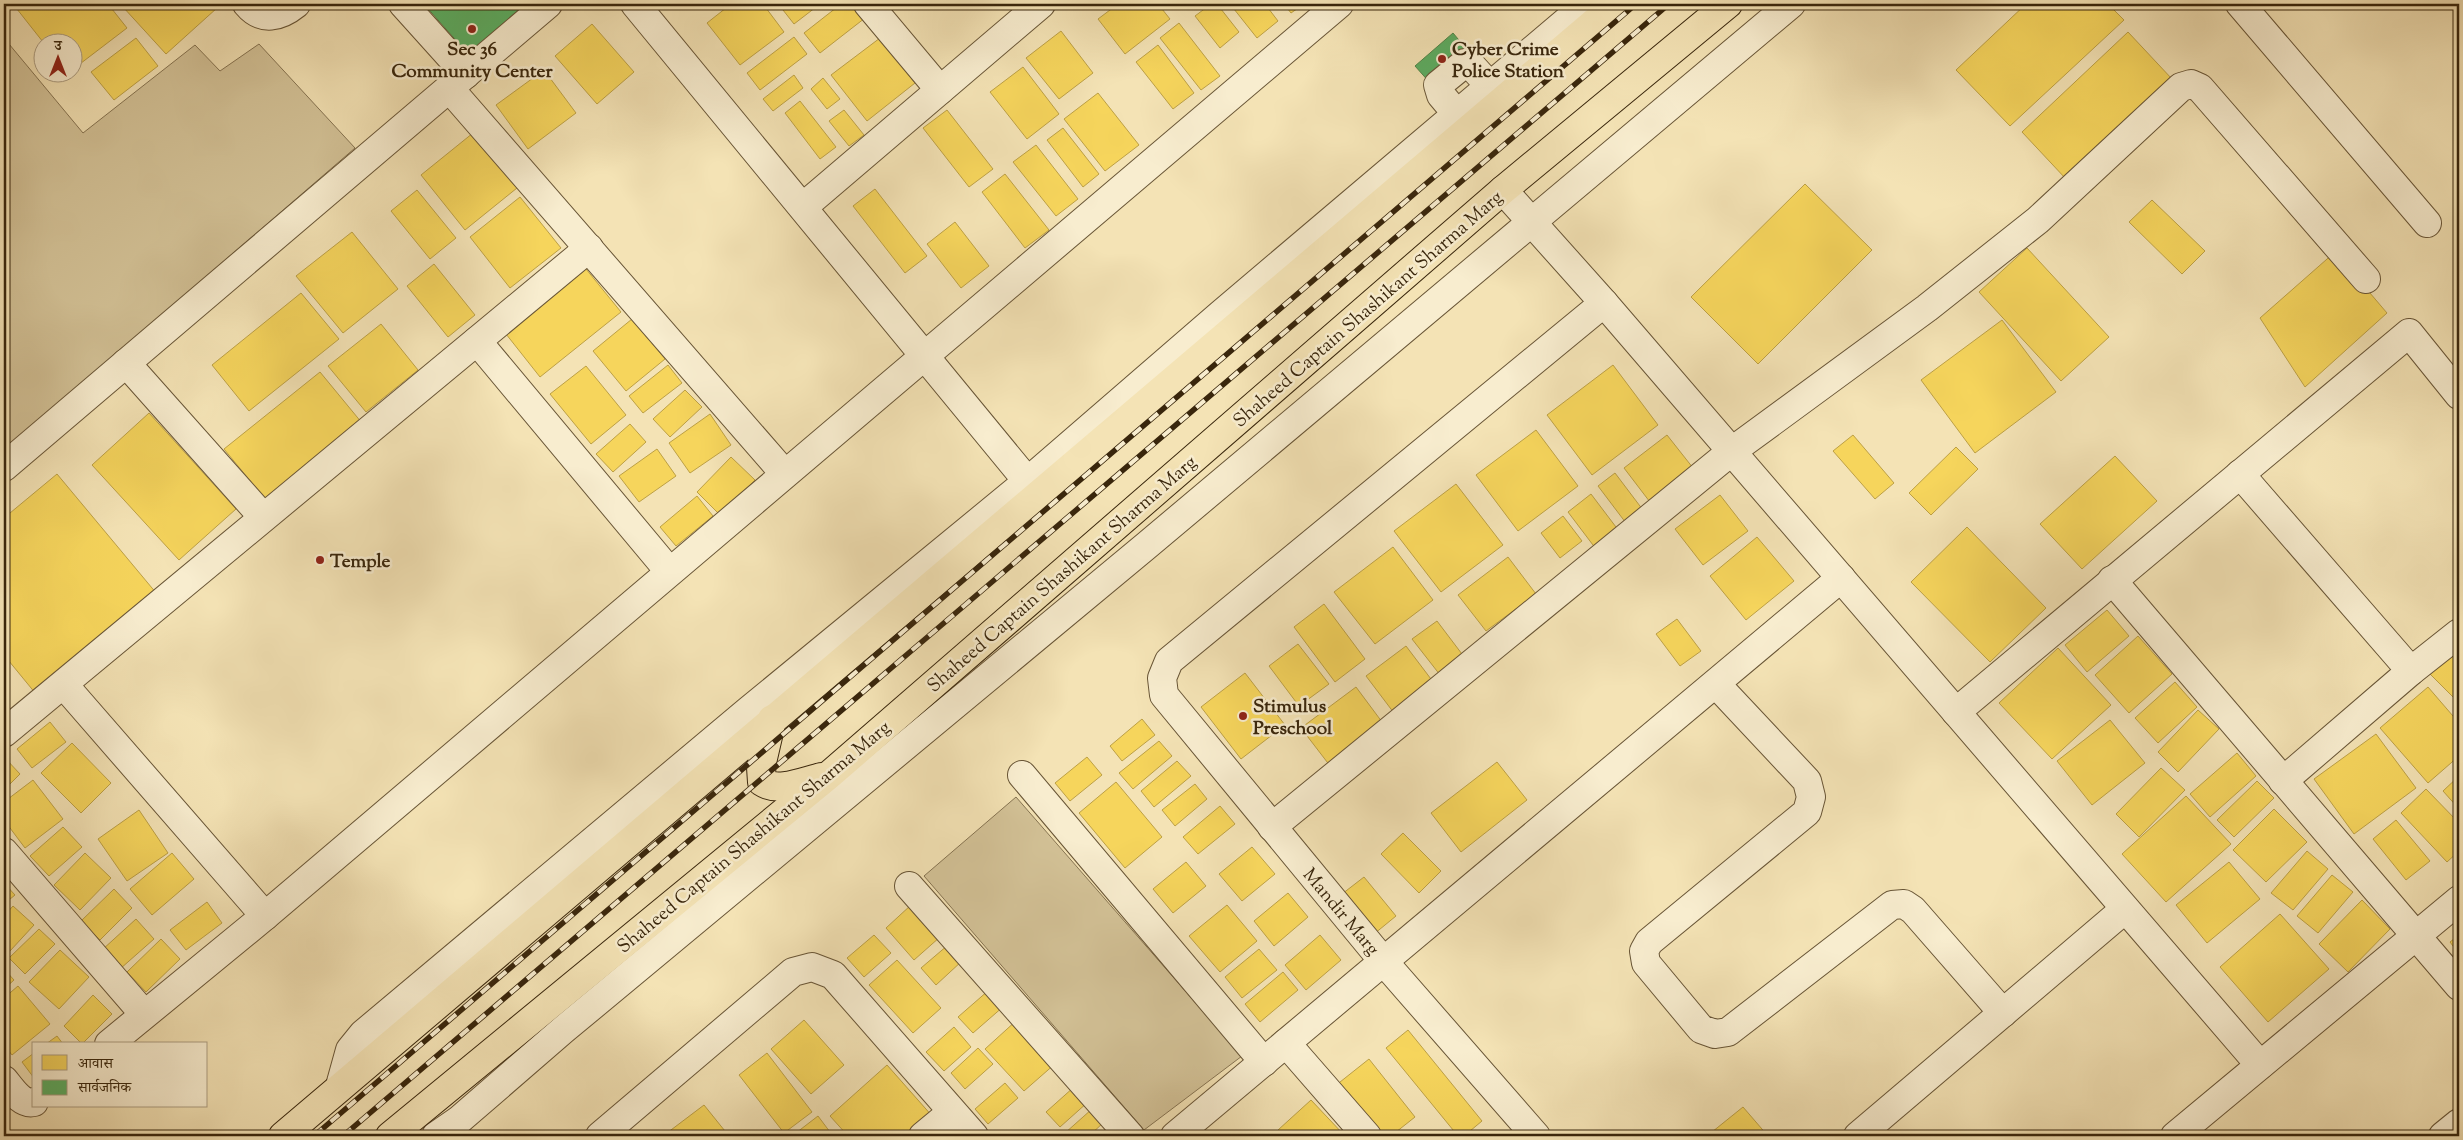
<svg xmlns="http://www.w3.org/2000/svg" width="2463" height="1140" viewBox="0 0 2463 1140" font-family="'Sorts Mill Goudy','Noto Serif Devanagari',serif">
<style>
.green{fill:#d4c398;stroke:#867452}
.homes{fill:#f6d55c;stroke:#bda044}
.public{fill:#5aae61;stroke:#508548}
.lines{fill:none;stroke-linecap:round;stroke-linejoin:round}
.minor-casing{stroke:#685536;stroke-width:30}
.major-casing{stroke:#39260c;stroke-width:30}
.minor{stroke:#f8edcf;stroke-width:28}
.major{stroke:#f4e3b5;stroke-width:28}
.rail-casing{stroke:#39260c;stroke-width:5.5}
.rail{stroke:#f8edcf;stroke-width:4;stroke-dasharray:11;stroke-linecap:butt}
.poi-dot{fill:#8f2418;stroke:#f8edcf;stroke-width:2}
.labels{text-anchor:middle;stroke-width:5;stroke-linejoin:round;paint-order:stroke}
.poi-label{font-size:19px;font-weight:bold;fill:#39260c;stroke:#f8edcf;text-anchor:start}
.street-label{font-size:19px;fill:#39260c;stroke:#f8edcf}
</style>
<rect width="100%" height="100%" fill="#f4e3b5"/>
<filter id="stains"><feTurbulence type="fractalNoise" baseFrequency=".004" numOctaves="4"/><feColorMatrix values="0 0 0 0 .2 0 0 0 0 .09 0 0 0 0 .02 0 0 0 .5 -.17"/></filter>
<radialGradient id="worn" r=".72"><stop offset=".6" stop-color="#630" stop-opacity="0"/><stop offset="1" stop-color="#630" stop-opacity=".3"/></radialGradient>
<!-- green -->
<g class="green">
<path d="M4,38L83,133L195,45L220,71L259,44L355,148L4,451Z"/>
<path d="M1016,797L1242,1056L1144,1130L924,876Z"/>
</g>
<!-- homes -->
<g class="homes">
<path d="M13,4H108L127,28L72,70V42H43Z"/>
<path d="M127,4H214L217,8L166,54L123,7Z"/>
<path d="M731,4H763L784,32L740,65L707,23Z"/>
<path d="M791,4H820L794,24L783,10Z"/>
<path d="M841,4H854L865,18L820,53L804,33Z"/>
<path d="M1118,4H1158L1170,19L1125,54L1098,19Z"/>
<path d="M1211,4H1217L1239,32L1220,48L1195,16Z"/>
<path d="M1230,4H1265L1278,21L1257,38Z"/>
<path d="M1284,4H1304L1291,13Z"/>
<path d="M2026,4H2108L2124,20L2010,126L1956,70Z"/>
<path d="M1179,23L1220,76L1201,90L1160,38Z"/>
<path d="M592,24L634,72L597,104L555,56Z"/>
<path d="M1061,31L1093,73L1059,99L1026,58Z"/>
<path d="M2128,32L2172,79L2066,179L2022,132Z"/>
<path d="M794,37L807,54L760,90L747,73Z"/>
<path d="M136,38L158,66L114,100L91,72Z"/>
<path d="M880,38L915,83L867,121L831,75Z"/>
<path d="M1158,45L1194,93L1173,109L1136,62Z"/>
<path d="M1023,67L1059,114L1027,139L990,92Z"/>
<path d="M544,70L576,113L528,149L496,105Z"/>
<path d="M794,75L803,88L773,111L763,99Z"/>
<path d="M823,78L840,99L827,109L811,89Z"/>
<path d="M1098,93L1139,145L1105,171L1064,119Z"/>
<path d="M800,101L836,147L820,159L785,113Z"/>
<path d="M844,110L864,135L849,146L829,121Z"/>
<path d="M947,110L993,169L969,187L923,128Z"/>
<path d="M1063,128L1099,174L1083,187L1047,140Z"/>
<path d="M473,133L517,188L465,230L421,175Z"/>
<path d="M1036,145L1078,199L1056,216L1013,162Z"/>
<path d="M1005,174L1049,230L1025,248L982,192Z"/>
<path d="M1805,184L1872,250L1758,364L1691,297Z"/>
<path d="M875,189L927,256L905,273L853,206Z"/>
<path d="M417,190L456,238L430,259L391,211Z"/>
<path d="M520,197L561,248L510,288L470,237Z"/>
<path d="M2152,200L2205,251L2182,274L2129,222Z"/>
<path d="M955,222L989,266L961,288L927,244Z"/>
<path d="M352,232L398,289L343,333L296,276Z"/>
<path d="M2027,248L2109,337L2061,381L1979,292Z"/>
<path d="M2335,252L2387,313L2305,387L2260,318Z"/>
<path d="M434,264L475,315L448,337L407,286Z"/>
<path d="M586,269L621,312L540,377L506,334Z"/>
<path d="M301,293L339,339L249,411L212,365Z"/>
<path d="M632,319L665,359L626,391L593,351Z"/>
<path d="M2002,320L2056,392L1975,453L1921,380Z"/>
<path d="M381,324L418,370L366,412L328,366Z"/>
<path d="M668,365L682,383L643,413L629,396Z"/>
<path d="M1613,365L1658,425L1592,475L1547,415Z"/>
<path d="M586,366L626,415L591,444L550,394Z"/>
<path d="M320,372L362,423L266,500L224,449Z"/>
<path d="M685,390L702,407L670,437L653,419Z"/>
<path d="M149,413L236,509L179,560L92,465Z"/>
<path d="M710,414L731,445L690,473L669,443Z"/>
<path d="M630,424L646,442L613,472L596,454Z"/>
<path d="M1536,430L1578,486L1518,531L1476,475Z"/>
<path d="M1667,435L1697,473L1653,506L1624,468Z"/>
<path d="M1853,435L1894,483L1875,499L1833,451Z"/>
<path d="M1956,447L1978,469L1931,515L1909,493Z"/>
<path d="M657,449L676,476L639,502L619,476Z"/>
<path d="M2115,456L2157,501L2082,569L2040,524Z"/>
<path d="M731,457L755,480L720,515L697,492Z"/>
<path d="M1615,473L1646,514L1629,527L1598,486Z"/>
<path d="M57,474L157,594L36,694L4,655V518Z"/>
<path d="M1456,484L1503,545L1441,592L1394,531Z"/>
<path d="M1591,494L1619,531L1596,549L1568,512Z"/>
<path d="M1720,495L1748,531L1703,565L1675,529Z"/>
<path d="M697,496L713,516L676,546L660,527Z"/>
<path d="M1563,516L1582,541L1560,558L1541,533Z"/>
<path d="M1967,527L2046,608L1990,662L1911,582Z"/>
<path d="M1757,537L1794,581L1746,620L1710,576Z"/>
<path d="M1393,547L1433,600L1375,644L1334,592Z"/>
<path d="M1508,557L1536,594L1486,631L1458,595Z"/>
<path d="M1324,604L1365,659L1335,682L1294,627Z"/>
<path d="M2107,610L2129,636L2087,672L2065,645Z"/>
<path d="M1677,619L1701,651L1680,666L1656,634Z"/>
<path d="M1437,621L1468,662L1444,680L1412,639Z"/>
<path d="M2138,636L2172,674L2129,713L2095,675Z"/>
<path d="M1298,644L1329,684L1299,706L1269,666Z"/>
<path d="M1406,646L1437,687L1397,717L1366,676Z"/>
<path d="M2058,648L2111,705L2052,759L1999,703Z"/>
<path d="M2451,648L2459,656V703L2427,671Z"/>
<path d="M1245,673L1285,725L1241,759L1201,707Z"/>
<path d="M2175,682L2197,707L2158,743L2135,718Z"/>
<path d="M1356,687L1388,730L1334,771L1301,728Z"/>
<path d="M2428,687L2459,723V756L2428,783L2380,728Z"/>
<path d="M2198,710L2219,729L2178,772L2158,752Z"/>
<path d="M1142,719L1155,735L1122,761L1110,746Z"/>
<path d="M2110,720L2145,763L2092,805L2057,761Z"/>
<path d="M50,722L66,742L32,768L17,749Z"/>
<path d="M2376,734L2416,788L2354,834L2314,779Z"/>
<path d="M1159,741L1172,756L1133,789L1119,773Z"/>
<path d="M72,743L111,783L81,813L41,773Z"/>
<path d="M2237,753L2256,776L2210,817L2190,794Z"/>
<path d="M1087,757L1102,775L1070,801L1055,783Z"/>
<path d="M5,758L20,774L4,790V759Z"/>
<path d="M1177,761L1191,776L1154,807L1141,791Z"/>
<path d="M1497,762L1527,800L1461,852L1431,813Z"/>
<path d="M2161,768L2185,790L2139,837L2116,814Z"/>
<path d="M2459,776V809L2443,791Z"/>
<path d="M33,780L63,819L25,848L4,820V802Z"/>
<path d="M2257,781L2274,798L2234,837L2217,820Z"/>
<path d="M1116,782L1162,837L1125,868L1079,813Z"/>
<path d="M1195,784L1207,799L1175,826L1162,810Z"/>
<path d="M2426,789L2459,823V851L2447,862L2401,813Z"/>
<path d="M2186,796L2231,844L2166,902L2122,854Z"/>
<path d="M1220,806L1235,824L1198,854L1183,837Z"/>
<path d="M2274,809L2307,842L2266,882L2233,850Z"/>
<path d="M139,810L168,853L127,881L98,839Z"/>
<path d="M2396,820L2430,861L2406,880L2373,839Z"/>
<path d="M63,827L82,847L49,876L30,856Z"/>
<path d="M1403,833L1441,871L1419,893L1381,854Z"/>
<path d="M1252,847L1275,874L1242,901L1219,874Z"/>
<path d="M2307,851L2328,869L2293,910L2271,893Z"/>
<path d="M85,853L111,878L80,910L54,885Z"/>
<path d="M172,853L194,879L152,915L130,889Z"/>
<path d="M1186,862L1206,886L1173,913L1153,889Z"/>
<path d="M2229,862L2260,899L2207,943L2176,905Z"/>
<path d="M2332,875L2353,892L2318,933L2297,916Z"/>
<path d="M1364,877L1396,916L1374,934L1342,894Z"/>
<path d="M4,883L15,895L4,904Z"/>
<path d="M114,889L132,908L100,940L81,921Z"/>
<path d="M1288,893L1308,917L1274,946L1254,921Z"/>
<path d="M2362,900L2390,929L2348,972L2319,944Z"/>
<path d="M207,902L222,923L186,950L170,930Z"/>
<path d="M911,905L940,937L914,960L886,928Z"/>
<path d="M1227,905L1257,941L1220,972L1189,936Z"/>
<path d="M13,906L34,925L10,951L4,946V916Z"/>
<path d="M2280,914L2329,969L2268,1022L2220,967Z"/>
<path d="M136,919L154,939L120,969L102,950Z"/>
<path d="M39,929L55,944L25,974L9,958Z"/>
<path d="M874,935L891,953L864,977L847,958Z"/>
<path d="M1320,935L1341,960L1306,990L1285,965Z"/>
<path d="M2459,935V954L2450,942Z"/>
<path d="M161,939L180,959L146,992L127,972Z"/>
<path d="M948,945L962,961L936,985L921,968Z"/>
<path d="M1259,949L1277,970L1242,998L1225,977Z"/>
<path d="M60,950L89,977L59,1009L29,982Z"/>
<path d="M897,960L941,1008L913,1033L869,985Z"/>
<path d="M4,969L14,980L4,989Z"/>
<path d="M1283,972L1298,990L1260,1022L1245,1004Z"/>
<path d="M18,986L50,1024L12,1055L4,1045V998Z"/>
<path d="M989,990L1004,1006L973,1033L958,1017Z"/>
<path d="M93,995L112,1014L82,1044L64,1026Z"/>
<path d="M804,1020L844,1065L811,1094L771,1049Z"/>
<path d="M1017,1020L1056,1063L1024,1091L985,1049Z"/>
<path d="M954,1027L971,1047L944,1071L926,1052Z"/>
<path d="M1408,1030L1482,1121L1464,1136H1458L1386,1048Z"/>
<path d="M57,1036L63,1044H46Z"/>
<path d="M978,1048L993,1064L965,1089L951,1073Z"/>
<path d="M34,1053V1078L22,1062Z"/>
<path d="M767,1053L812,1112L784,1133L739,1075Z"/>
<path d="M1369,1059L1415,1117L1391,1136H1376L1335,1086Z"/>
<path d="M887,1065L933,1117L912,1136H848L830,1116Z"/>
<path d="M1005,1083L1018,1098L988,1124L975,1109Z"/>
<path d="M1074,1087L1088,1102L1060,1127L1046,1112Z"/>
<path d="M1311,1100L1345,1136H1284L1278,1130Z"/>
<path d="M704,1105L729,1136H663Z"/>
<path d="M1743,1107L1768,1136H1707Z"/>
<path d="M1092,1109L1104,1122L1089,1136H1067L1065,1133Z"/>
<path d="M818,1116L833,1136H792Z"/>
</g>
<!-- public -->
<g class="public">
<path d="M424,4H529L468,54Z"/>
<path d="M1453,33L1469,52L1431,84L1415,66Z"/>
</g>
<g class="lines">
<!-- minor casing -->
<g class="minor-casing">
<g id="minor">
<path d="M247,4C262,22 280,17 296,4"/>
<path d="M403,4L466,74"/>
<path d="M635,4L1038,494"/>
<path d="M868,4L940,90"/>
<path d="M2240,4L2427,223"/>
<path d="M449,88L784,473"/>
<path d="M1457,114L1441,95L1438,85L1465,63H1469L1489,85"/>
<path d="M1503,190L1604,303L2260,1065"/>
<path d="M803,207L1041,4"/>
<path d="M477,341L669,571"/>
<path d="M126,363L263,517"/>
<path d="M4,467L548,4"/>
<path d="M2240,474L2411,671"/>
<path d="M2112,580L2459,986"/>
<path d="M1716,684L1807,781L1811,797L1807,812L1649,942L1644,951L1646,963L1701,1029L1715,1034L1728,1032L1892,905L1904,904L1913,910L2003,1013"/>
<path d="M64,685L265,916"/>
<path d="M1956,712L2409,333L2459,395"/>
<path d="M4,733L589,248"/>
<path d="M1022,775L1264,1062"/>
<path d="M2283,781L2411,671L2459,633"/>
<path d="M1272,827L1732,451L1927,308L2038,220L2181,87L2191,84L2200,88L2366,279"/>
<path d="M4,852L144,1014"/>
<path d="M909,886L1130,1136"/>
<path d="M1286,1043L1367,1136"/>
<path d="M109,1044L265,916L1339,4"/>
<path d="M4,1080C11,1088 21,1105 34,1102"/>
<path d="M340,1086L350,1050L363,1034L748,711L1028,481L1221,314L1587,4"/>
<path d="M436,1136L459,1120L563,1030L1146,546L1791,4"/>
<path d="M600,1136L793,972L812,967L833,975L974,1136"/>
<path d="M923,1136L952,1112"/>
<path d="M1175,1136L1841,578"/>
<path d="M1536,1136L1384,962L1164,695L1162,678L1169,661L1604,303"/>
<path d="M1858,1136L2125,909"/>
<path d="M2175,1136L2459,900"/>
<path d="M2443,1136L2459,1123"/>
</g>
</g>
<!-- major casing -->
<g class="major-casing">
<g id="major">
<path d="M772,719L761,767L762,782C778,793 804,781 822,777"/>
<path d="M283,1136L1616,4"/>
<path d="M390,1136L828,776L1503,190L1728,4"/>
</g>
</g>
<!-- minor -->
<use href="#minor" class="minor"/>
<!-- major -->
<use href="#major" class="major"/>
<!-- rail casing -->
<g class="rail-casing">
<g id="rail">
<path d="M314,1136L1636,4"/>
<path d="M343,1136L1669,4"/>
</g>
</g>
<!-- rail -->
<use href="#rail" class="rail"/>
</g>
<!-- markers -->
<g class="poi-dot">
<circle cx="472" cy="29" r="5"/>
<circle cx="1442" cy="59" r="5"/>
<circle cx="320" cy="560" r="5"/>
<circle cx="1243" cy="716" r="5"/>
</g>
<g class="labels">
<!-- poi labels -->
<g class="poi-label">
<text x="472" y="55" text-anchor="middle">Sec 36<tspan x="472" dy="22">Community Center</tspan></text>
<text x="1452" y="55">Cyber Crime<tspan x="1452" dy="22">Police Station</tspan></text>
<text x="330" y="567">Temple</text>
<text x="1253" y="712">Stimulus<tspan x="1253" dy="22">Preschool</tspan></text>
</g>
<!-- street labels -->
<g class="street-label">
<text transform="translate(1367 308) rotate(-41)" y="7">Shaheed Captain Shashikant Sharma Marg</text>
<text transform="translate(1061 573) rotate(-41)" y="7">Shaheed Captain Shashikant Sharma Marg</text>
<text transform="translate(753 836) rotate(-40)" y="7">Shaheed Captain Shashikant Sharma Marg</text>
<text transform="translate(1342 911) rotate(50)" y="7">Mandir Marg</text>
</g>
</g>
<!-- margin -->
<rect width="2463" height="1140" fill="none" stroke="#f4e3b5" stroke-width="20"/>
<rect x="5" y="5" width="2453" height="1130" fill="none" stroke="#39260c" stroke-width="2.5"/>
<rect x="10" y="10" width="2443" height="1120" fill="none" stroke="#39260c"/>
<!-- legend -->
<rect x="32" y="1042" width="175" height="65" fill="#f8edcf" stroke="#ac9d81"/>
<rect x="42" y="1055" width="25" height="15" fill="#f6d55c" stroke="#ac9d81"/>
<text x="78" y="1068" font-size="15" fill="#39260c">आवास</text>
<rect x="42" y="1080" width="25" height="15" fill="#5aae61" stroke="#ac9d81"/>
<text x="78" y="1092" font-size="15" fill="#39260c">सार्वजनिक</text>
<!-- north arrow -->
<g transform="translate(58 58)"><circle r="24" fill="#f8edcf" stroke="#ac9d81"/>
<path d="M0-4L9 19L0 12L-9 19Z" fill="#8f2418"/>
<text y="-8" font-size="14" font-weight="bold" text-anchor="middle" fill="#39260c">उ</text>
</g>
<rect width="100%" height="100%" filter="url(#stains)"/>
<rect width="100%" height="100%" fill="url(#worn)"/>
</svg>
